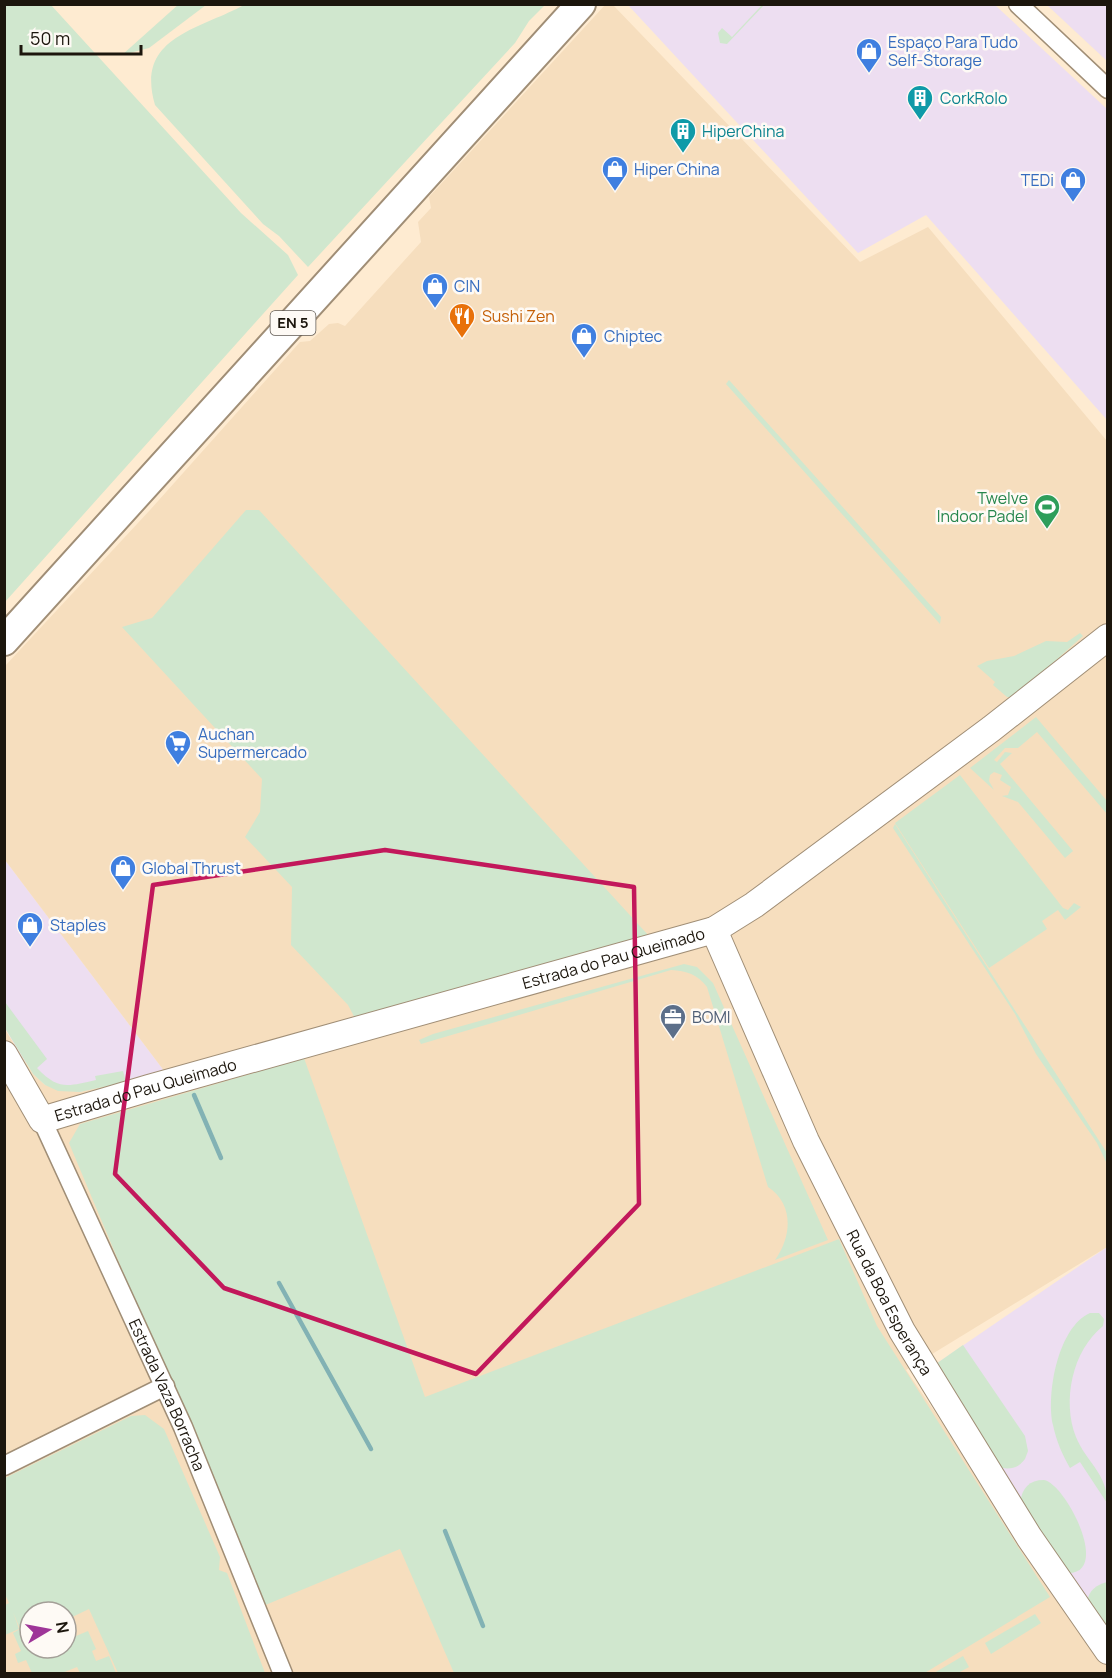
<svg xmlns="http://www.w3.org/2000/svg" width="1112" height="1678" viewBox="0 0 1112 1678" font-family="Manrope,sans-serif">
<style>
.commercial{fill:#eddef1}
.built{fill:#f6debe;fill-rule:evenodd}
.green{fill:#d0e7ce;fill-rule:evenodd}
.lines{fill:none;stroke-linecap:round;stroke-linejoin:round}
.stream{stroke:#82b2b4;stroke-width:4.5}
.street-casing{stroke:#a08e76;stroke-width:21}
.secondary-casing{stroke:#a08e76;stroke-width:28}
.primary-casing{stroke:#a08e76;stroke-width:32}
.street{stroke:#fff;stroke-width:18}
.secondary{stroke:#fff;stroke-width:26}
.primary{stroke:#fff;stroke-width:28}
.marked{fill:none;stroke:#c2185b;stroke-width:4.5;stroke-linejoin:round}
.labels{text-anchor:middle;stroke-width:5;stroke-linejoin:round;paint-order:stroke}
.shield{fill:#fefaf5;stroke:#605a53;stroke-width:1.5}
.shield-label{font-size:15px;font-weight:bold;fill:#1c160d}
.shop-label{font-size:16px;fill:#366cbe;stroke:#fefaf5;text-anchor:start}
.culture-label{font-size:16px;fill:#0d838f;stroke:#fefaf5;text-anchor:start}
.food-label{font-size:16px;fill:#c56008;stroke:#fefaf5;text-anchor:start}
.leisure-label{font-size:16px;fill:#27864d;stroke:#fefaf5;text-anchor:end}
.street-label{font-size:16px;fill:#1c160d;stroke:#fefaf5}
.service-label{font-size:16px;fill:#4e5e75;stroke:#fefaf5;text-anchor:start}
</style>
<rect width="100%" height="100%" fill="#feebd1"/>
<!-- commercial -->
<g class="commercial">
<path d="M628,5H995L1107,109V420L926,215L858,253Z"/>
<path d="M1047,5H1107V61Z"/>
<path d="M5,860L165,1072L80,1092L58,1091L24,1061L5,1028Z"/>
<path d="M1107,1247V1634L933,1366Z"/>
</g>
<!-- built -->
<path class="built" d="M605,5H613L860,262L928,227L1107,441V1247L906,1370L1107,1663V1673H5L4,1028L33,1074L45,1085L80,1092L165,1072L5,860V666L150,510L300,342L310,341L329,324L338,323L345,326L421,242L418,222L431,208L429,197ZM30,1612H66V1648H30Z"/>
<!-- green -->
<g class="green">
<path d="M5,4L51,5L241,213L288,255L298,275L5,602Z"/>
<path d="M179,4L206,5L149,48L122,55Z"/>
<path d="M244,5V4L545,5L529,21L515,43L308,267L279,236L263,224L155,105C135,37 198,30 244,5Z"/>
<path d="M762,5H764L727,44L720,43L718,33L722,28L732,37Z"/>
<path d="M729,380L941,617L940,624L726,384Z"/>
<path d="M246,510H259L649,936L357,1022L348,1005L291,945L292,887L245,837L260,812L262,779L122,627L152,618Z"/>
<path d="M1080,633L1083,636L1015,697H1007L993,685L995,682L977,666L987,661L1014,656L1046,641L1067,642Z"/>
<path d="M1036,717L1107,801V814L1037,732L1018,748H1005L994,760L997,762L1005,752L1012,753L1000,764L1073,851L1065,858L1018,802L1002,796L1008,795L1011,787L1000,780L1002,775L994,772L990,775L989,781L994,790L970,768Z"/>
<path d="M960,775L1063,908L1068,910L1074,903L1081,907L1065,920L1058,910L1042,921L1047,929L989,968L895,823Z"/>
<path d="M895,824L1107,1153V1164L1097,1143L1036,1054L1015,1014L893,828Z"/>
<path d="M684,964L697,967L713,983L828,1240L775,1260C792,1236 794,1204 768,1187L707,987C697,974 687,971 671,970L421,1044L419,1040L433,1034Z"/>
<path d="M5,1002L47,1059L37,1068C59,1091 68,1086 96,1080L95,1076L123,1071L126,1082L80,1092L58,1091L45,1085L33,1074L5,1028Z"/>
<path d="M304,1058L425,1397L839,1239L877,1326L1050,1597L923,1674L454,1673L400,1549L263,1606L69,1143L80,1124Z"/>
<path d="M1090,1313H1099L1104,1319L1103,1326C1072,1351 1062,1401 1076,1437C1086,1462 1108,1474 1107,1503L1080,1462L1070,1468C1062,1454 1056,1440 1053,1425C1046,1394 1058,1327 1090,1313Z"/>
<path d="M963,1345L1025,1436L1028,1451L1025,1459C1017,1470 1007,1470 995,1466L933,1366Z"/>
<path d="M145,1415L164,1429L220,1557L219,1570L227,1573L265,1673H118L89,1609L68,1619L76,1636L88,1631L96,1649L92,1651L96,1661L109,1656L116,1673H80L77,1667L62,1673H32L26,1660L18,1663L15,1654L21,1651L13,1633L20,1629L13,1612L19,1629L5,1635V1605L9,1603L4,1592L5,1478L131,1416ZM30,1612H66V1648H30Z"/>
<path d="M1044,1480C1066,1484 1112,1575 1067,1573L1020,1503C1022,1488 1029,1480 1044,1480Z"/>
<path d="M1107,1582V1632L1087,1602C1089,1590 1096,1585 1107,1582Z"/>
<path d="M1035,1614L1041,1623L991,1654L985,1643Z"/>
<path d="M963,1656L969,1667L958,1673H934Z"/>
</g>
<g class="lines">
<!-- stream -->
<g class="stream">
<path d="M194,1095L221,1158"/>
<path d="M279,1283L371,1449"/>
<path d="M445,1531L483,1626"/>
</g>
<!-- street casing -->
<g class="street-casing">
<g id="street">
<path d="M1018,4L1108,89"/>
<path id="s1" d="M42,1120L183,1427L283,1674"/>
<path d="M4,1466L165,1386"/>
</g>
</g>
<!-- secondary casing -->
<g class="secondary-casing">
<g id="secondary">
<path id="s2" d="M714,930L806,1141L902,1331L1029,1537L1108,1651"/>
<path id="s3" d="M4,1054L42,1120L149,1088L714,930L754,905L991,729L1108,637"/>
</g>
</g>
<!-- primary casing -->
<g class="primary-casing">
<path id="primary" d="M4,641L581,4"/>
</g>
<!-- street -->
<use href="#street" class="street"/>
<!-- secondary -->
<use href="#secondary" class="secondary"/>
<!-- primary -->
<use href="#primary" class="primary"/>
</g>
<!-- marked area -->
<path class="marked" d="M385,850L634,887L639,1204L476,1374L224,1288L115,1174L153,885Z"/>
<!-- icons -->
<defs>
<g id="shop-pin" transform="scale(1.35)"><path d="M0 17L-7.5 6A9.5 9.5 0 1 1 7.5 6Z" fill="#3f7fe0" stroke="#fefaf5"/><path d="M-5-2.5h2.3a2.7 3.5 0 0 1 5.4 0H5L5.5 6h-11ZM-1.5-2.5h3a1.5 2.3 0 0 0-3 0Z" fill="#fff"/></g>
<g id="building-pin" transform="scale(1.35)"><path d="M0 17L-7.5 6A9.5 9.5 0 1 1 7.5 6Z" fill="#0f9aa8" stroke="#fefaf5"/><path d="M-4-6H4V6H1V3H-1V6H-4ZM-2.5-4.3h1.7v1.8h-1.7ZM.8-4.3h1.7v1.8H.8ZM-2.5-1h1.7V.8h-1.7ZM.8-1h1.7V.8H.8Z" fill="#fff"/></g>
<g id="restaurant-pin" transform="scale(1.35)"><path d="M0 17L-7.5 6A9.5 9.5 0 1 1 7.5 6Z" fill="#e8710a" stroke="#fefaf5"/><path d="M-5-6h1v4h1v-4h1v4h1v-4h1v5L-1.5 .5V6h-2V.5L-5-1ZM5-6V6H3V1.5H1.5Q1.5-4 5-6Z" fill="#fff"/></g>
<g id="stadium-pin" transform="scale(1.35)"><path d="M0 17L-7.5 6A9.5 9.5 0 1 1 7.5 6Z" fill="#2e9e5b" stroke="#fefaf5"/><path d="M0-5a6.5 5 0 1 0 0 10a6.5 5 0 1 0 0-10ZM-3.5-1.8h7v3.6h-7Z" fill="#fff"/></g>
<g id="supermarket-pin" transform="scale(1.35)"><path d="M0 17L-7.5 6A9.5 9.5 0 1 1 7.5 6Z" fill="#3f7fe0" stroke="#fefaf5"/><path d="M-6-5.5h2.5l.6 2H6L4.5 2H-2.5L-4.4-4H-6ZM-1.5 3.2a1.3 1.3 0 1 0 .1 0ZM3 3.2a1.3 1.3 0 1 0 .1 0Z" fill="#fff"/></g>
<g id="office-pin" transform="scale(1.35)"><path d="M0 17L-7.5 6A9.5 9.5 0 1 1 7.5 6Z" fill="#5c6f8a" stroke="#fefaf5"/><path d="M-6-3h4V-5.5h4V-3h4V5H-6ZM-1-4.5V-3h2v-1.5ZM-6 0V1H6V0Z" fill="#fff"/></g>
</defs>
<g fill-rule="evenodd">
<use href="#shop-pin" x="869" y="51"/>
<use href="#building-pin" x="920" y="98"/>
<use href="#building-pin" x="683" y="131"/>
<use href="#shop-pin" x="615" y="169"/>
<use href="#shop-pin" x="1073" y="180"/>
<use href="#shop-pin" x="435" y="286"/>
<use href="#restaurant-pin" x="462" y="316"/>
<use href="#shop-pin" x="584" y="336"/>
<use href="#stadium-pin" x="1047" y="507"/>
<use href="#supermarket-pin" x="178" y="743"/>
<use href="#shop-pin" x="123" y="868"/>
<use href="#shop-pin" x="30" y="925"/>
<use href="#office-pin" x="673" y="1017"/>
</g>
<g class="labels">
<!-- shield labels -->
<rect class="shield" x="270.5" y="311" width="45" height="24" rx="4.5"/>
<g class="shield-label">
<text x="293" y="328">EN 5</text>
</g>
<!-- shop labels -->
<g class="shop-label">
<text x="888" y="48">Espaço Para Tudo<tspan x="888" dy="18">Self-Storage</tspan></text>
<text x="634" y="175">Hiper China</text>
<text x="1054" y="186" text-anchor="end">TEDi</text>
<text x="454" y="292">CIN</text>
<text x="604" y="342">Chiptec</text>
<text x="198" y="740">Auchan<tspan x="198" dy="18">Supermercado</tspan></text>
<text x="142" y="874">Global Thrust</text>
<text x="50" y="931">Staples</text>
</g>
<!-- culture labels -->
<g class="culture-label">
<text x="940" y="104">CorkRolo</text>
<text x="702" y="137">HiperChina</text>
</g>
<!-- food labels -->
<g class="food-label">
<text x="482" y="322">Sushi Zen</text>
</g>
<!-- leisure labels -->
<g class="leisure-label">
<text x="1028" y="504">Twelve<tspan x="1028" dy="18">Indoor Padel</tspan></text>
</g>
<!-- street labels -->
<g class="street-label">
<text dy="6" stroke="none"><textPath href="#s3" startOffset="670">Estrada do Pau Queimado</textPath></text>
<text dy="6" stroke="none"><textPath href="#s3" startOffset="184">Estrada do Pau Queimado</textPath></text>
<text dy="6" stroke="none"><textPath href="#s2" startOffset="412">Rua da Boa Esperança</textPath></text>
<text dy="6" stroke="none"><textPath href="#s1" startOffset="302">Estrada Vaza Borracha</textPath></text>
</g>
<!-- service labels -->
<g class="service-label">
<text x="692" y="1023">BOMI</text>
</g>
</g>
<!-- border -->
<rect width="1112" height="1678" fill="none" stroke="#1c160d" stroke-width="12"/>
<!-- north arrow -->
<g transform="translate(48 1630) rotate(80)"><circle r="28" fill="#fefaf5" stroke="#a49f98" stroke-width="1.5"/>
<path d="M0-4.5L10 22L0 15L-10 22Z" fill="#9e3598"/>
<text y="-9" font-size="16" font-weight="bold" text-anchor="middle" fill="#1c160d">N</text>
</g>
<!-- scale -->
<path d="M21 45v9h120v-9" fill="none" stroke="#1c160d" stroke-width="3"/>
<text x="30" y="45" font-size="18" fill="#1c160d" stroke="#fefaf5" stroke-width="4.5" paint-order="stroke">50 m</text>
</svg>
